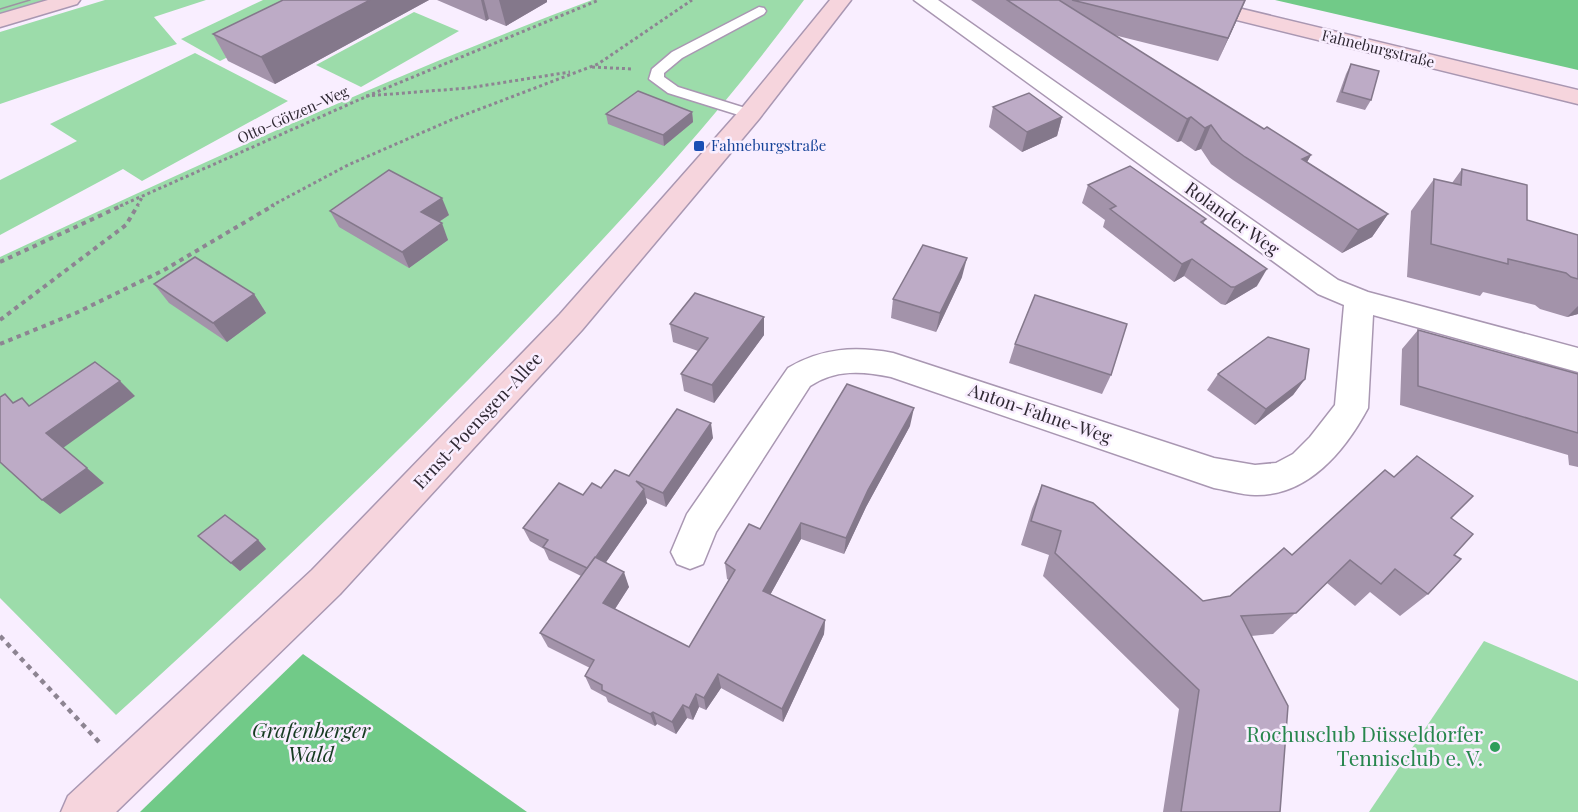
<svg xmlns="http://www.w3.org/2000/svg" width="1578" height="812" viewBox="0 0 1578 812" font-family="'Playfair Display',serif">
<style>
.green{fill:#9cdcaa}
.forest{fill:#71ca88}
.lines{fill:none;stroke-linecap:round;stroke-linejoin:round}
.lane-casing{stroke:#a997b2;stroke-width:3}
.street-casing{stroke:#a997b2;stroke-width:3}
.secondary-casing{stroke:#a997b2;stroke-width:3}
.path-far2{stroke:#8d8492;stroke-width:3;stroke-dasharray:3 3;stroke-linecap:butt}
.path-far1{stroke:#8d8492;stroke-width:4;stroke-dasharray:4.5 4.5;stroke-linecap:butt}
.path{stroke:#8d8492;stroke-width:4.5;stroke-dasharray:5 5;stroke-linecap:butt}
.lane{fill:#fff;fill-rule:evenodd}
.street{fill:#fff;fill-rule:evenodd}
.secondary{fill:#f6d5dd;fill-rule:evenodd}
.tram{stroke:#9c93a1;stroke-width:1.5}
.wall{fill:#a393aa}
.shaded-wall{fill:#84788b}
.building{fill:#bdabc6;stroke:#84788b;stroke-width:1.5}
.transit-dot{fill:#1a4fb4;stroke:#f9eeff;stroke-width:2}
.leisure-dot{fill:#2e9e5b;stroke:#f9eeff;stroke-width:2}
.labels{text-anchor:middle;stroke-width:5;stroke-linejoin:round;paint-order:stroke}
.far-street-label{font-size:15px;fill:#2f2833;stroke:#f9eeff}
.far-transit-label{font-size:15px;fill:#164399;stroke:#f9eeff;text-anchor:start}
.street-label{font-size:18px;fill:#2f2833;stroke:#f9eeff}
.near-park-label{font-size:21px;font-style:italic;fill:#163b21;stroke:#f9eeff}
.near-leisure-label{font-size:21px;fill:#27864d;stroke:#f9eeff;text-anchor:end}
</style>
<rect width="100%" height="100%" fill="#f9eeff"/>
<!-- green -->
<g class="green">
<path d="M0,0H51L0,15Z"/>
<path d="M105,0H206L154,17L177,44L0,104V32Z"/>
<path d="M263,0H340L220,61L181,39Z"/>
<path d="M592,0H804C722,112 629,213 533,313C399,453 260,585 116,715L0,598V257C195,166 390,76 592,0Z"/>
<path d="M414,12L459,31L361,87L316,65Z"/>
<path d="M195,53L288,101L142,181L123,169L0,235V180L77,141L50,124Z"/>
<path d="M1484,641L1578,681V812H1369Z"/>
</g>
<!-- forest -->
<g class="forest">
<path d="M1275,0H1578V70Z"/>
<path d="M303,654L527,812H140Z"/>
</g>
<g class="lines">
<!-- lane casing -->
<g class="lane-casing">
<path id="lane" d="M759,7L764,8L766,11L764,14L682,58L664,73V77L678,87L755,111L758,114L755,117H745L668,93L649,79L652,69L672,52Z"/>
</g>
<!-- street casing -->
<g class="street-casing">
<path id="street" d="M914,0H938L1338,280L1368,292L1578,348V372L1373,315L1368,408C1345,451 1308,496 1255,495C1242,495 1227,490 1214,488L891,377C862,371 836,369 810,386L716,532L703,564L690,569L677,564L671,552L687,514L788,368C821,348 855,346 893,353L1214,458L1255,465L1276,463L1293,454L1310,437L1335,405L1344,305L1318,294Z"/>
</g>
<!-- secondary casing -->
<g class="secondary-casing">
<g id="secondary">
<path d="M48,0H80L77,4L0,27V14Z"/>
<path d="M830,0H851L759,119L582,330L340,594L116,812H61L68,796L312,570L560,314L741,109Z"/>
<path d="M1169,0H1205L1578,90V104L1172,4Z"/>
</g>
</g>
<!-- path-far2 -->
<g class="path-far2">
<path d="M592,67L633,69"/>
<path d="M366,96L468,88L570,72"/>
<path d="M120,206L372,94L599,0"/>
<path d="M137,206L143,196"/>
<path d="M271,206L348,165L451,120L598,64L692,0"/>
</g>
<!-- path-far1 -->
<g class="path-far1">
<path d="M0,262L123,205"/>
<path d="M0,320L126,225L138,205"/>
<path d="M0,344L76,313L164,270L274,205"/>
</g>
<!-- path -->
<path class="path" d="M0,636L99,742"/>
<!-- lane -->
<use href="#lane" class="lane"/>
<!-- street -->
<use href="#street" class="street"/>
<!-- secondary -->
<use href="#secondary" class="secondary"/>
<!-- tram -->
<path class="tram" d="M0,9L30,0"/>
</g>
<!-- wall -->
<g class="wall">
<path d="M283,0H429L275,84L228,61L213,34Z"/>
<path d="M437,0H547V2L506,26L489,19L486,21Z"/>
<path d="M971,0H1246L1218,61L1114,35L1264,129L1311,155L1307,162L1388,214L1372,237L1342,253L1233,180L1211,164L1201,149L1195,151L1181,141L1177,142Z"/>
<path d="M1351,64L1371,100L1365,110L1336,102L1346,74Z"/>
<path d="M993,107L1062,117L1057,136L1022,152L989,127Z"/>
<path d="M692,112L693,122L664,146L608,124L606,114Z"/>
<path d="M1462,169L1527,220L1578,235V314L1567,317L1540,309L1535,305L1483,292L1480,296L1407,277L1411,211L1434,179L1452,183Z"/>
<path d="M1088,185L1206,219L1203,224L1257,286L1225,305L1221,304L1184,276L1174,282L1103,227L1105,220L1082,203Z"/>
<path d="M330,211L449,215L439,222L448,240L409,268L339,227Z"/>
<path d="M962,277L936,332L891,318L893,299Z"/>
<path d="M154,284L254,294L266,313L227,342L169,303Z"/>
<path d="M670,324L764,335L714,403L684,391L681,374L698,351L673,342Z"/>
<path d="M1418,330L1578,374V467L1569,465L1568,455L1400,405L1402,349Z"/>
<path d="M1015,344L1111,375L1102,394L1009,363Z"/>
<path d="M1218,374L1305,379L1293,395L1255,425L1207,390Z"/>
<path d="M910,426L866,507L844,554L801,539L770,595L825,620L824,634L783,722L721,688L706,710L699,707L693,720L687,718L676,734L657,724L655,726L608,702L606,697L591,689L585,676L590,668L548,647L540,633L581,576L549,560L544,549L530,541L523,528L583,495L629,476L713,438L666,507L646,498L647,503L606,562L629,587L615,609L689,647L729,580L727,579L725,563L760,529Z"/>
<path d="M1042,485L1203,601L1230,596L1292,555L1451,518L1454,555L1428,594L1400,616L1370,592L1355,606L1327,583L1273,634L1251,636L1280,812H1163L1179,709L1043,576L1049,555L1021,545L1032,509Z"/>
<path d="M198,536L258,540L266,549L240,571Z"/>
</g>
<!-- shaded-wall -->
<g class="shaded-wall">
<path d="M370,0H429L275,84L261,57Z"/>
<path d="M481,0H484L489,19L486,21Z"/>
<path d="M499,0H547V2L506,26Z"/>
<path d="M1245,0L1236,22L1218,61L1228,38Z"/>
<path d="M692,112L693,122L664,146L663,135Z"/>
<path d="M1062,117L1057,136L1022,152L1027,132Z"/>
<path d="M1191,117L1181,141L1177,142L1187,119Z"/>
<path d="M1211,125L1201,149L1195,151L1205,128Z"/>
<path d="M1311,155L1298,178L1302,159Z"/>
<path d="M442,198L449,215L428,229L421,212Z"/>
<path d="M1388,214L1372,237L1342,253L1358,230Z"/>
<path d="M442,223L448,240L409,268L402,252Z"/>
<path d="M967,258L962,277L936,332L940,313Z"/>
<path d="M1192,259L1184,276L1174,282L1182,264Z"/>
<path d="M1267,269L1257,286L1225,305L1235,287Z"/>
<path d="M254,294L266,313L227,342L213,323Z"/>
<path d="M1578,306V314L1567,317Z"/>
<path d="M764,317V335L714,403L712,385Z"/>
<path d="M1305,379L1293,395L1255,425L1266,409Z"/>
<path d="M120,381L135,396L63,448L46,433Z"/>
<path d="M914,408L910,426L866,507L844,554L846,538L868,490Z"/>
<path d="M711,423L713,438L666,507L663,493Z"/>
<path d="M87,468L104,483L60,514L42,500Z"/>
<path d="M644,489L647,503L593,581L588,568Z"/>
<path d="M801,523V539L764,606L763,591Z"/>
<path d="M258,540L266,549L240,571L231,563Z"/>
<path d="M624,572L629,587L609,618L603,603Z"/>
<path d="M825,620L824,634L783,722L782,709Z"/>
<path d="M718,674L721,688L706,710L704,698Z"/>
<path d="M696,694L699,707L693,720L689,708Z"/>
<path d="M683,705L687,718L676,734L672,722Z"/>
<path d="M653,712L657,724L655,726L650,714Z"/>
</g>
<!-- building -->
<g class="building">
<path d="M283,0H370L261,57L213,34Z"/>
<path d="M1007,0H1059L1264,129L1267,127L1311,155L1302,159L1388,214L1358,230L1245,157L1222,140L1211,125L1205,128L1191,117L1187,119Z"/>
<path d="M1072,0H1245L1228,38Z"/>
<path d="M1351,64L1379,71L1371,100L1342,92Z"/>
<path d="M638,91L692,112L663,135L606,114Z"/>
<path d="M1029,93L1062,117L1027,132L993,107Z"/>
<path d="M1130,166L1206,219L1201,222L1267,269L1235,287H1231L1192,259L1182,264L1110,209L1116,206L1088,185Z"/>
<path d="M1462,169L1527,185V220L1578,235V279L1571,277L1566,273L1508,259V264L1431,244L1434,179L1461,185Z"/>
<path d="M389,170L442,198L421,212L442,223L402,252L330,211Z"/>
<path d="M923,245L967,258L940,313L893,299Z"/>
<path d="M195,257L254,294L213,323L154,284Z"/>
<path d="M695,293L764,317L712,385L681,374L708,338L670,324Z"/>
<path d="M1035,295L1127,324L1111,375L1015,344Z"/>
<path d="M1418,330L1578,374V433L1418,386Z"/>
<path d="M1268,337L1309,349L1305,379L1266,409L1218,374Z"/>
<path d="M95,362L120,381L46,433L87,468L42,500L0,462V397L5,394L13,403L22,398L29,406Z"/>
<path d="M847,384L914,408L868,490L846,538L801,523L763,591L825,620L782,709L718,674L704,698L696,694L689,708L683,705L672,722L653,712L650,714L602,690V685L585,676L594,660L540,633L595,557L624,572L603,603L689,647L735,570L725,563L749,524L760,529Z"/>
<path d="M677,409L711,423L663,493L636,481L644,489L596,557H595L587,568L543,547L548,540L523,528L559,483L583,495L592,483L601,488L615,470L629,476Z"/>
<path d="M1417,456L1473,496L1451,518L1473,534L1454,555L1461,559L1428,594L1395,569L1381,584L1350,560L1296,613L1241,616L1288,706L1280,812H1181L1199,690L1055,553L1061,531L1031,521L1042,485L1093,503L1203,601L1230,596L1284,548L1292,555L1385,470L1394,477Z"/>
<path d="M225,515L258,540L231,563L198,536Z"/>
</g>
<!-- markers -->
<rect class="transit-dot" x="693" y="140" width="12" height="12" rx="3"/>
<circle class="leisure-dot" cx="1495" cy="747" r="6"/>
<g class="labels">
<!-- far-street labels -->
<g class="far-street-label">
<text transform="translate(1378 49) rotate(14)" y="5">Fahneburgstraße</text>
<text transform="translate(293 115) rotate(-24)" y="5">Otto-Götzen-Weg</text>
</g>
<!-- far-transit labels -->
<g class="far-transit-label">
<text x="711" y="151">Fahneburgstraße</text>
</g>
<!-- street labels -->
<g class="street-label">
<text transform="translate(1232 219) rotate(36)" y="6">Rolander Weg</text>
<text transform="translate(1040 414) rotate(19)" y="6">Anton-Fahne-Weg</text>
<text transform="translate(478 421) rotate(-47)" y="6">Ernst-Poensgen-Allee</text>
</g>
<!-- near-park labels -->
<g class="near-park-label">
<text x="311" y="738">Grafenberger<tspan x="311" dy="24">Wald</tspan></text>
</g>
<!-- near-leisure labels -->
<g class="near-leisure-label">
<text x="1483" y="742">Rochusclub Düsseldorfer<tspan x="1483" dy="24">Tennisclub e. V.</tspan></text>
</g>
</g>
</svg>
